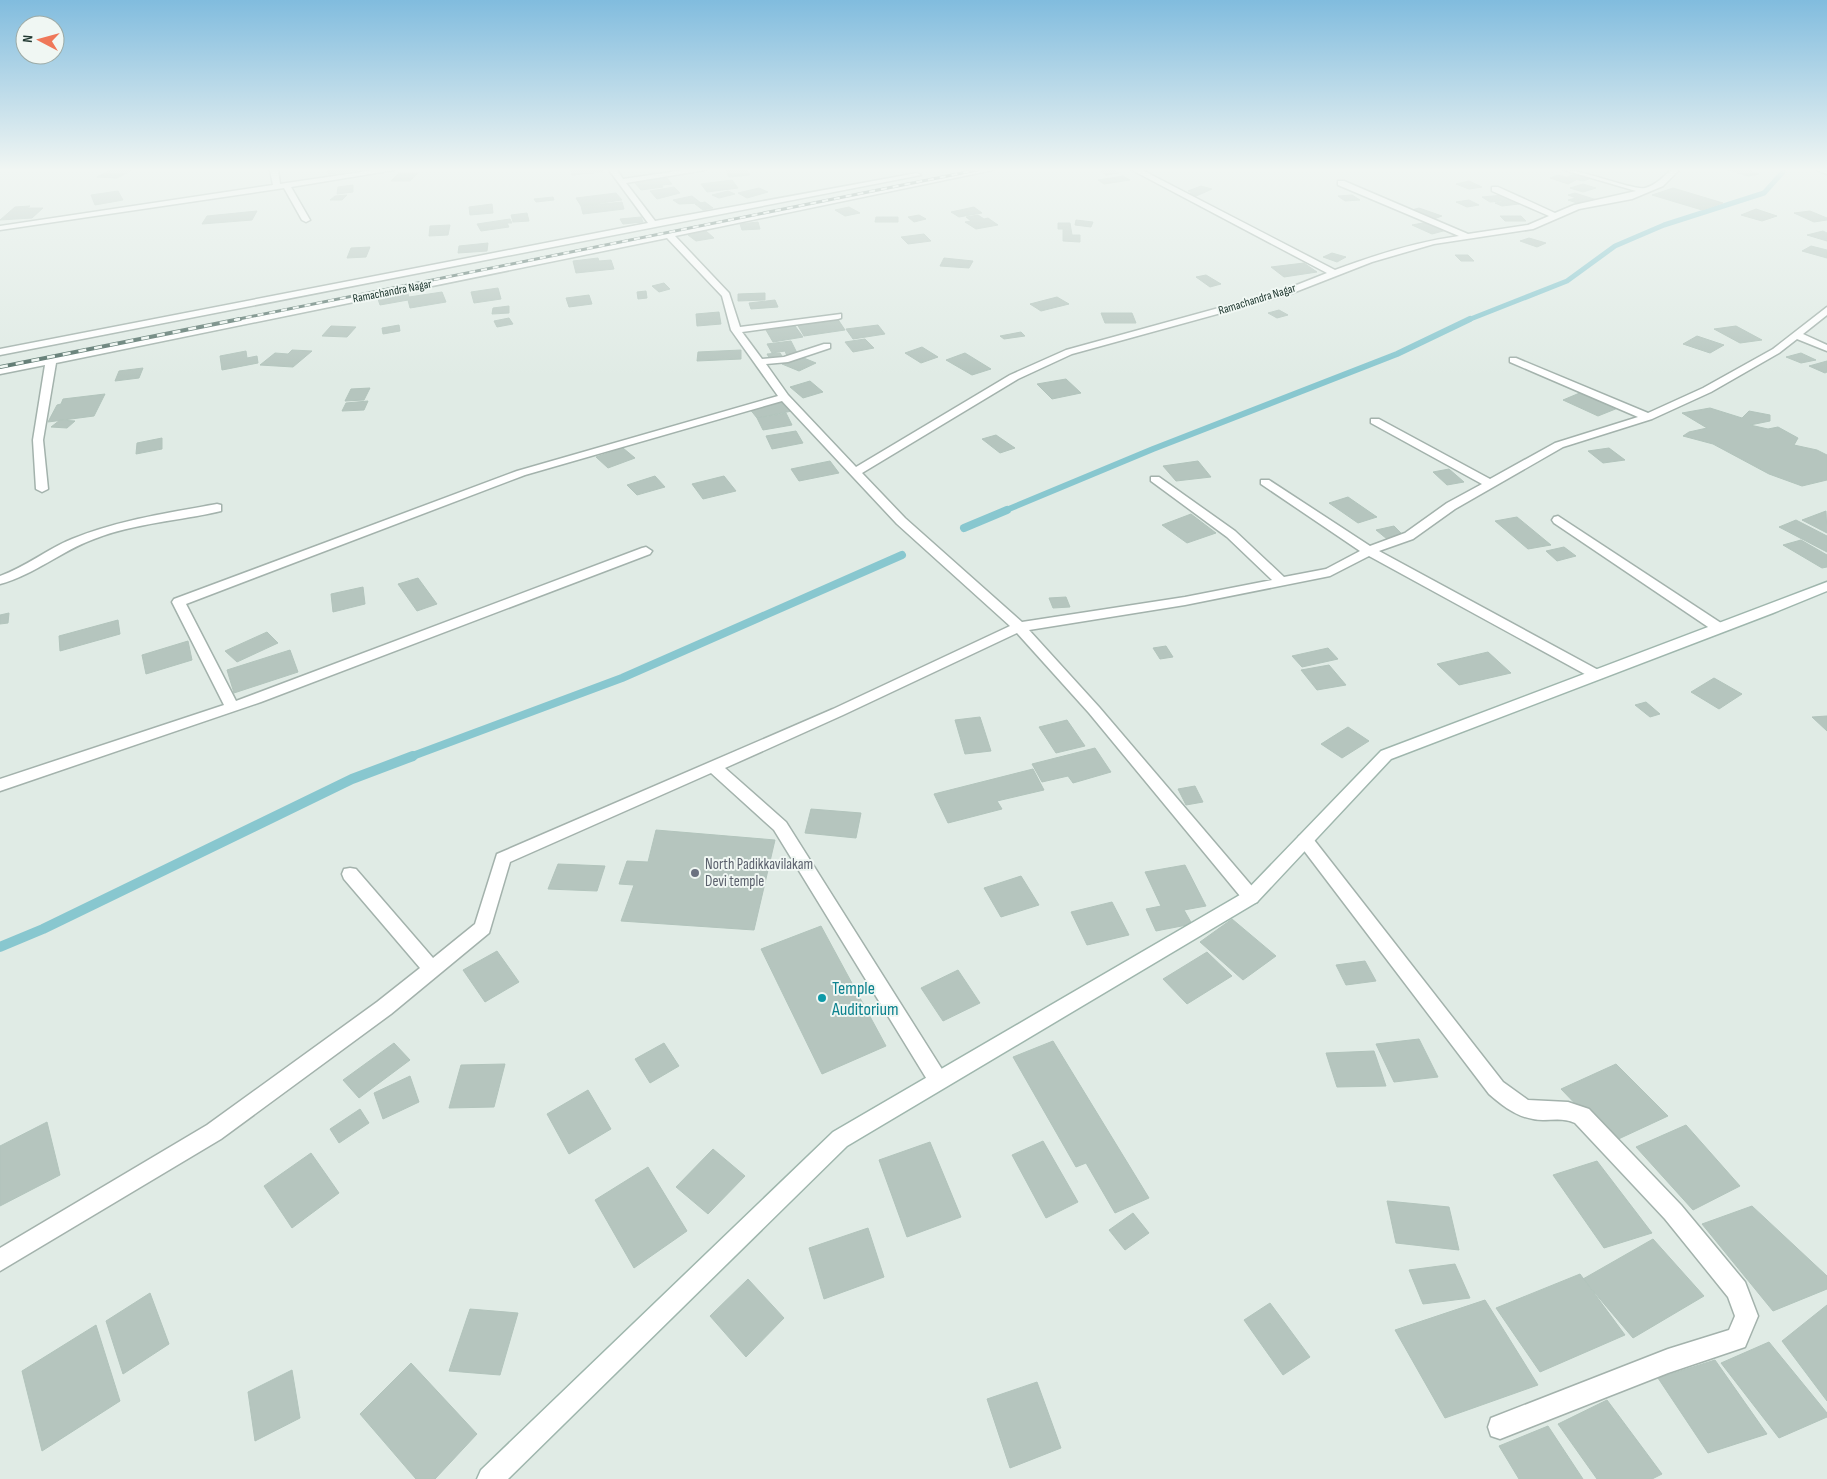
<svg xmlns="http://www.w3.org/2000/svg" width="1827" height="1479" viewBox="0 0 1827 1479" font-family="'Sofia Sans Condensed',sans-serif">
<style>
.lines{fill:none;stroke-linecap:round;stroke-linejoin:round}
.stream-far3{stroke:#88c7cf;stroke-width:5}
.stream-far2{stroke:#88c7cf;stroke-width:6}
.stream-far1{stroke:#88c7cf;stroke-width:8}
.stream{stroke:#88c7cf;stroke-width:10}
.building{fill:#b5c5be;stroke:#b2c4bc}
.street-casing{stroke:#a3b2ac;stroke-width:3}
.secondary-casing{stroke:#9fb6ad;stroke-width:3}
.street{fill:#fff;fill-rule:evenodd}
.secondary{fill:#fff;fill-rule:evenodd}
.rail-far1-casing{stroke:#5b766e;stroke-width:3}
.rail-casing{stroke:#5b766e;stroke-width:4}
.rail-far1{stroke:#f0f7f3;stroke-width:2;stroke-dasharray:6;stroke-linecap:butt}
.rail{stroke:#f0f7f3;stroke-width:2.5;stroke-dasharray:8;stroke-linecap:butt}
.worship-dot{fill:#6b7280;stroke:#f0f7f3;stroke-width:2}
.culture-dot{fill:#0f9aa8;stroke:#f0f7f3;stroke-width:2}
.labels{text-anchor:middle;stroke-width:4;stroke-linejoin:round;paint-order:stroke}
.far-street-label{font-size:12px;fill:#213a32;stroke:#f0f7f3}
.worship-label{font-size:15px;fill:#5b616d;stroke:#f0f7f3;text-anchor:start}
.near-culture-label{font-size:18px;fill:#0d838f;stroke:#f0f7f3;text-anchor:start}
</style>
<rect width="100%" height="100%" fill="#e0ebe5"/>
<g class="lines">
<!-- stream-far3 -->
<path class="stream-far3" d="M1468,320L1567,281L1615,246L1664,225L1764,193L1783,172"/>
<!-- stream-far2 -->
<path class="stream-far2" d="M1004,511L1153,449L1397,354L1470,319"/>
<!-- stream-far1 -->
<g class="stream-far1">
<path d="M964,528L1007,510"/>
<path d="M410,757L622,678L902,555"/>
</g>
<!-- stream -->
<path class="stream" d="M0,947L43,929L352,779L413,756"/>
</g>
<!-- building -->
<g class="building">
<path d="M110,170H118L131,171L117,178L97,177Z"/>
<path d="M327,170H358L329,174Z"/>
<path d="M571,170H603V172L572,175Z"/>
<path d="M726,170H747L750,175L729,177Z"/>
<path d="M1115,170L1119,173L1106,175L1100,171Z"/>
<path d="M1728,170H1747L1759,174L1748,176Z"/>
<path d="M399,173H418L410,181H391Z"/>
<path d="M1574,174L1589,179L1583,181L1567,177Z"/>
<path d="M1558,175L1576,180L1568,184L1550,178Z"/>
<path d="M1123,176L1130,180L1104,184L1098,180Z"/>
<path d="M666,177L672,184L662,185L663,187L641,190L635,183Z"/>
<path d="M732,180L738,188L707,192L701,184Z"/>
<path d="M1469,181L1482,187L1469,189L1456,184Z"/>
<path d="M1583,184L1596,188L1583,192L1570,188Z"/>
<path d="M353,185V192L337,194L338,187Z"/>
<path d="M1201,186L1212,189L1194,197L1186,195L1192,192L1188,191Z"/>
<path d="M674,187L680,193L657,199L650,191Z"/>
<path d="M759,188L768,192L747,198L738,193Z"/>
<path d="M1673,188L1723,203L1702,210L1652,195Z"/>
<path d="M118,191L123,200L95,205L91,195Z"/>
<path d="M728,191L735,194L719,198L712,195Z"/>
<path d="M616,193L622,200L581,206L576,198Z"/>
<path d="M1575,193L1597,200L1583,205L1568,200L1576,198L1568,195Z"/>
<path d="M347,195L342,200H330L335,196Z"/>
<path d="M1352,195L1360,200L1345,201L1338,196Z"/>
<path d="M1503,195L1512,200L1490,202L1482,197Z"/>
<path d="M692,196L701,203L679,204L673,200Z"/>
<path d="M553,197L554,200L536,202L534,199Z"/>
<path d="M1469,200L1479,205L1467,207L1456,202Z"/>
<path d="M1511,200L1519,204L1502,206L1495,203Z"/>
<path d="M622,202L624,209L583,214L581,206Z"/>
<path d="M705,202L713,208L703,210L695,204Z"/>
<path d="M492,204L493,213L470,215L469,207Z"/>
<path d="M30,206L27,208H43L32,218L0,220L15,207Z"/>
<path d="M849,207L860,213L845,216L835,210Z"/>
<path d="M974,207L982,213L959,217L951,212Z"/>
<path d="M1419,208L1442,216L1431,220L1408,211Z"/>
<path d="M1756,209L1777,216L1762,221L1741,215Z"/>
<path d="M257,211L252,220L202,224L207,216Z"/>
<path d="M1810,211L1827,218V220L1814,222L1794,213Z"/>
<path d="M527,213L529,221L513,222L511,215Z"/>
<path d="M919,215L926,219L914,222L908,217Z"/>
<path d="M978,215L984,219L988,218L998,225L976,229L965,222L971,221L966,217Z"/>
<path d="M1500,216H1521L1526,221H1505Z"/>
<path d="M641,217L643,222L623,224L620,219Z"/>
<path d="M876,217H898V222H875Z"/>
<path d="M510,219L512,223H507L509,227L481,231L477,224Z"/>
<path d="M1076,220L1093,222L1091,227L1075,225Z"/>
<path d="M758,222L760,229L742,230L740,224Z"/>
<path d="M1428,222L1447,230L1432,234L1412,225Z"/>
<path d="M1058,223H1070L1072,235H1080V242L1063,241V229H1058Z"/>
<path d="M450,225L448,235L429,236L430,226Z"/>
<path d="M706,231L714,238L696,241L688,235Z"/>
<path d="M1823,231L1827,233V241L1807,235Z"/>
<path d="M924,234L931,241L908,244L901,237Z"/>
<path d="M1529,238L1546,243L1537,247L1520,241Z"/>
<path d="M488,243L487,251L458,253L459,246Z"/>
<path d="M1811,246L1827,250V258L1802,251Z"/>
<path d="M370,247L366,257L347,258L351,248Z"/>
<path d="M1332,253L1346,257L1337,262L1323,257Z"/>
<path d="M1455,255H1468L1474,261H1461Z"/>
<path d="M598,258L599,261L611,260L614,269L576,273L573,261Z"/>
<path d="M944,258L973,261L969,268L940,266Z"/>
<path d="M1304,263L1317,272L1284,277L1271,267Z"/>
<path d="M1206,275L1221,284L1210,287L1196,277Z"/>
<path d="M664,283L670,289L659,292L652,286Z"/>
<path d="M498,288L501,299L474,303L471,292Z"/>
<path d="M407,291L409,297L442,292L446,302L410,308L408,300L380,305L377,296Z"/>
<path d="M646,291L647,298L638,299L637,292Z"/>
<path d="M765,293V300L738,301V294Z"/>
<path d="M589,295L592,304L569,307L566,298Z"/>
<path d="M1057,297L1069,304L1041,311L1030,304Z"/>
<path d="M775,300L778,307L751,309L749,303Z"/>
<path d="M509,306V313L492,314L493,308Z"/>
<path d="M1279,310L1288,315L1277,318L1268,313Z"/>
<path d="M719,312L721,324L697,326L696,314Z"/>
<path d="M1101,313H1132L1136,323H1105Z"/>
<path d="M509,318L513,324L497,327L494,321Z"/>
<path d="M837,318L845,330L804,336L797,324Z"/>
<path d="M399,325L400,331L383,334L382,328Z"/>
<path d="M878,325L885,334L853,339L846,329Z"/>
<path d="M331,326L356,327L347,337L322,336Z"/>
<path d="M795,326L803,337L773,342L766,330Z"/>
<path d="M1736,326L1762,340L1740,343L1714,329Z"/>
<path d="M1021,332L1025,336L1004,339L1000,336Z"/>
<path d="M1697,336L1724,345L1710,353L1683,344Z"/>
<path d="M865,339L874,348L853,352L845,342Z"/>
<path d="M791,341L798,355L787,356L785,351L772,353L767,344Z"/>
<path d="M922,347L938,357L921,363L905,353Z"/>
<path d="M292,350L312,351L293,367L260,365L275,353L288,354Z"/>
<path d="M741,350V359L697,361L698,352Z"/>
<path d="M246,351L247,358L257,356L258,363L222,370L220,356Z"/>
<path d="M780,353L784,359L771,361L767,354Z"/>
<path d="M965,353L991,369L972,375L946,360Z"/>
<path d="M1801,353L1816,360L1801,363L1786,357Z"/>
<path d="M799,356L816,363L799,371L782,364Z"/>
<path d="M1827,361V372L1825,373L1809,366Z"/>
<path d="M143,368L139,378L115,381L119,371Z"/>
<path d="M1066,379L1081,393L1052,399L1037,384Z"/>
<path d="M810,381L823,392L803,398L790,387Z"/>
<path d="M370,388L364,400L345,401L351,389Z"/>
<path d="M1582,392L1618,408L1598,416L1563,400Z"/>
<path d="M105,394L94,416L48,422L57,405L61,404L63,399Z"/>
<path d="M368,401L364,410L342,411L346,403Z"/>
<path d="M784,401L792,411L757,418L749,408Z"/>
<path d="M1710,408L1742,418L1749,411L1770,415V421L1750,425L1768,429L1778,427L1798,438L1794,445L1817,450L1827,455V480L1802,486L1769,474L1713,444L1683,436L1689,432L1707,428L1682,413Z"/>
<path d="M786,413L792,425L763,430L757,418Z"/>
<path d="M60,420L75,421L67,428L51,427Z"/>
<path d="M796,431L803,443L772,449L766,436Z"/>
<path d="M996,435L1015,448L1000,453L982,439Z"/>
<path d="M162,438V449L136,454L137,443Z"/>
<path d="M623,448L635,458L608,468L596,457Z"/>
<path d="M1609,448L1625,460L1603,463L1588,451Z"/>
<path d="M830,461L839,473L799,481L791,469Z"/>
<path d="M1198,461L1211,477L1176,481L1163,466Z"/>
<path d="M1449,469L1464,482L1447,485L1433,472Z"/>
<path d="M655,476L665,487L637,495L627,485Z"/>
<path d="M724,476L736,491L703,499L692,484Z"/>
<path d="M1348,497L1377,517L1358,523L1329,503Z"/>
<path d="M1826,511L1827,533L1802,520Z"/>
<path d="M1191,514L1216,533L1187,543L1162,525Z"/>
<path d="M1517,517L1551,545L1528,549L1495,521Z"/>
<path d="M1796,520L1827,536V552L1779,527Z"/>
<path d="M1394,526L1404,536L1387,539L1376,530Z"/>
<path d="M1801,540L1827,555V567L1822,568L1783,545Z"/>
<path d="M1564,547L1576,556L1557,561L1546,551Z"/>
<path d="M418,578L437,604L417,611L398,584Z"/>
<path d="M363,587L365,604L333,612L331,594Z"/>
<path d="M1066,597L1070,607L1053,608L1049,598Z"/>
<path d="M9,613L8,623L0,624V615Z"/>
<path d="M118,620L120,634L60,651L59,636Z"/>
<path d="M267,632L278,643L237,662L225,651Z"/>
<path d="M188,641L192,660L146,674L142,655Z"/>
<path d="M1166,646L1173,657L1160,659L1153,648Z"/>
<path d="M1328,648L1338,659L1302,667L1292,656Z"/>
<path d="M290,650L298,672L234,693L227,670Z"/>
<path d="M1488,652L1511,673L1459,685L1437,664Z"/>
<path d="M1329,665L1346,685L1317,690L1301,670Z"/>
<path d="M1714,678L1742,694L1719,709L1691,692Z"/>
<path d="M1646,702L1660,714L1650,717L1635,705Z"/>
<path d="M1827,716V731L1812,717Z"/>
<path d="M980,717L991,751L965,754L955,720Z"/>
<path d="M1067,720L1085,746L1056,753L1039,727Z"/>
<path d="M1348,727L1369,741L1342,758L1321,744Z"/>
<path d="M1095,748L1111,772L1073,783L1068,776L1042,782L1032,764Z"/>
<path d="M1033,769L1044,790L997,801L1002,809L948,823L934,794Z"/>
<path d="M1195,786L1203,802L1186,805L1178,789Z"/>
<path d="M811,809L861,813L856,838L805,833Z"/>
<path d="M656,830L775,840L754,930L621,921L634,885L619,884L627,861L648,862Z"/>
<path d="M558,864L605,866L597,891L548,889Z"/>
<path d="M1185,865L1206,906L1184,910L1192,924L1156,931L1146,909L1161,906L1145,872Z"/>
<path d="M1021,876L1039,905L1001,917L984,888Z"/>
<path d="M1112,902L1129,935L1087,945L1071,912Z"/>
<path d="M1232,919L1276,956L1243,980L1200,942Z"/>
<path d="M821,926L886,1046L822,1074L761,949Z"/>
<path d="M497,951L519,982L485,1002L463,970Z"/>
<path d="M1207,952L1232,976L1187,1004L1163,979Z"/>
<path d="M1365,961L1376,981L1346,985L1336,965Z"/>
<path d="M958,970L980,1003L943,1021L921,988Z"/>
<path d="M1419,1039L1438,1077L1394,1082L1376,1044Z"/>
<path d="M1053,1041L1149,1198L1115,1213L1086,1163L1076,1167L1013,1057Z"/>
<path d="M394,1043L410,1060L359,1098L343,1080Z"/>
<path d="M664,1043L679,1066L650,1083L635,1059Z"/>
<path d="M1374,1051L1386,1086L1337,1087L1326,1053Z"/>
<path d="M505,1064L494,1107L449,1108L461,1065Z"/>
<path d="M1616,1064L1668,1116L1612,1142L1561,1089Z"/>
<path d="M410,1076L419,1102L383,1119L374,1093Z"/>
<path d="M588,1090L611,1129L569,1154L547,1114Z"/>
<path d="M360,1109L369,1123L339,1143L330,1129Z"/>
<path d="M47,1122L60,1175L0,1206V1146Z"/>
<path d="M1686,1125L1740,1186L1693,1210L1636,1147Z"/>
<path d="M1043,1141L1078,1202L1046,1218L1012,1155Z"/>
<path d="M930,1142L961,1217L907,1237L879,1160Z"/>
<path d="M713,1149L745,1176L708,1214L676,1187Z"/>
<path d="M311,1153L339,1193L292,1228L264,1186Z"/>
<path d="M1597,1161L1652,1233L1604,1248L1553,1175Z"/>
<path d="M648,1167L687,1231L634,1268L595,1200Z"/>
<path d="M1387,1201L1449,1207L1459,1250L1396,1243Z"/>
<path d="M1752,1206L1827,1276V1289L1773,1311L1702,1224Z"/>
<path d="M1133,1213L1149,1233L1125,1250L1109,1230Z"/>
<path d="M868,1228L884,1277L824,1299L809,1248Z"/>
<path d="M1653,1239L1704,1296L1633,1338L1583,1279Z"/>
<path d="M1455,1264L1470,1298L1423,1304L1409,1270Z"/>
<path d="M1580,1274L1625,1335L1540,1372L1496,1308Z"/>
<path d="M748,1279L784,1318L746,1357L710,1316Z"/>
<path d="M150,1293L169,1344L123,1374L106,1321Z"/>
<path d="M1485,1300L1538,1385L1445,1418L1395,1330Z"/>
<path d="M1270,1303L1310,1357L1283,1375L1244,1320Z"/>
<path d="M1827,1305V1401L1782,1341Z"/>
<path d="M470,1309L518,1313L500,1375L449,1371Z"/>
<path d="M96,1325L120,1401L42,1451L22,1371Z"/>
<path d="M1769,1342L1827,1413V1417L1779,1438L1721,1363Z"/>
<path d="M1715,1360L1767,1434L1708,1453L1658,1378Z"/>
<path d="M411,1363L477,1434L435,1479H416L360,1414Z"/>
<path d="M292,1370L300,1418L255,1441L248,1392Z"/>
<path d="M1037,1382L1061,1448L1010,1468L987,1399Z"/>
<path d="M1607,1400L1662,1474L1652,1479H1597L1558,1424Z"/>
<path d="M1548,1426L1583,1479H1519L1499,1446Z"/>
</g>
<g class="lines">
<!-- street casing -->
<g class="street-casing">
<g id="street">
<path d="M270,170H278L280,184L375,170H394L291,187L310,220L306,222L302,220L284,188L0,230V226L273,185Z"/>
<path d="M609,170H617L623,179L685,170H705L626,183L655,221L917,173L921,175L0,355V349L648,223Z"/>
<path d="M978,170H993L675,236L729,293L740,327L841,314V318L838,319L742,332L762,359L784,357L824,344H830V348L788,362L766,364L788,395L856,467L1010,375L1066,350L1284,290L1327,273L1132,170H1142L1335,270C1375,255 1416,242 1459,236L1338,185V181H1344L1468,234L1528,225L1549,216L1492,191V187H1498L1555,213L1574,205L1636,191L1564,170C1584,170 1635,191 1645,188C1656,185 1663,177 1671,170H1679L1663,186L1632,199L1579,209L1533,229L1434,244L1372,262L1290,294L1072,354L1018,379L862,473L905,518L1022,622L1185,597L1272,580L1227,537L1151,481V477H1159L1235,531L1284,577L1326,569L1360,551L1261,484V480H1269L1370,546L1405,533L1447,503L1482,484L1371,423V419H1379L1490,479L1555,443L1638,417L1510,362V358H1516L1648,413L1703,388L1773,349L1827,307V315L1803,334L1827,345V351L1797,339L1779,353L1711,392L1652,419L1563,447L1455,509L1413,539L1379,551L1602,672L1604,675L1602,678H1592L1369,556L1330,576L1185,605L1029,630L1099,707L1257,892L1260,897L1257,902L1251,904L1245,902L1089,713L1017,633L843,715L725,768L786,822L945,1074L948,1080L945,1086L938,1089L931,1086L774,830L711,773L510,862L489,933L391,1014L221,1139L0,1271V1248L207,1125L377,1002L420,968L344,879L342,874L344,869L350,868L356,869L433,958L475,924L497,854L833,709L1010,626L897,524L782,401L525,475L186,604L236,701L642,548L646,547L652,551L650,554L261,702L0,791V779L224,705L172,602L174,599L517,471L778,396L731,330L722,296L667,238L56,363L43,440L48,489L42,492L36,489L33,440L45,365L0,374V368Z"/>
<path d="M1817,170H1827V174Z"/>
<path d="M217,504L221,505V511C179,521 135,523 94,539C61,551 34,575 0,584V576C26,567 47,549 72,539C118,520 168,513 217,504Z"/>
<path d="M1558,516L1724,625L1726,628L1724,631H1714L1554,523L1552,520L1554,517Z"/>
<path d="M1305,834L1311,836L1503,1082L1528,1100L1568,1102L1589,1109L1681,1205L1745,1282L1758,1316L1745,1347L1668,1373L1500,1439L1491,1436L1488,1427L1491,1418L1668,1349L1729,1330L1735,1316L1728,1297L1665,1219L1575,1123C1564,1118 1554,1120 1543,1120C1521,1120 1505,1108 1489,1094L1299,844L1297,840L1299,836Z"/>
</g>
</g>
<!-- secondary casing -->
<g class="secondary-casing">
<path id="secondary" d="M1827,582V591L1773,613L1391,759L1257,902L847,1146L508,1479H477L481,1470L833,1132L1245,892L1381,751Z"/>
</g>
<!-- street -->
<use href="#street" class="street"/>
<!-- secondary -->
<use href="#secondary" class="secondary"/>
<!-- rail-far1 casing -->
<g class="rail-far1-casing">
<path id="rail-far1" d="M234,320L977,170"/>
</g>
<!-- rail casing -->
<g class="rail-casing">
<path id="rail" d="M0,367L240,319"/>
</g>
<!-- rail-far1 -->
<use href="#rail-far1" class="rail-far1"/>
<!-- rail -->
<use href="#rail" class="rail"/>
</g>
<!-- sky -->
<linearGradient id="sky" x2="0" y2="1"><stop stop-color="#81bcde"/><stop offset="0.45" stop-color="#f1f6f3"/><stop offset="1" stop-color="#f1f6f3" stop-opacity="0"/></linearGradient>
<rect width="1827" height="377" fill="url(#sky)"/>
<!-- markers -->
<circle class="worship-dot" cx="695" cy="873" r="5"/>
<circle class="culture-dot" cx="822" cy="998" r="5"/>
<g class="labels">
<!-- far-street labels -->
<g class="far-street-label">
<text transform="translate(392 291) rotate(-11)" y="4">Ramachandra Nagar</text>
<text transform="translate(1257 299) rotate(-17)" y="4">Ramachandra Nagar</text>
</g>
<!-- worship labels -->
<g class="worship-label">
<text x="705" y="869">North Padikkavilakam<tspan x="705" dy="17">Devi temple</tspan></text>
</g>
<!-- near-culture labels -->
<g class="near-culture-label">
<text x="832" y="994">Temple<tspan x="832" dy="21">Auditorium</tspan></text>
</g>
</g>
<!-- north arrow -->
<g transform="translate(40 40) rotate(276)"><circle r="24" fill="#f0f7f3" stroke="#9daba6"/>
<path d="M0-4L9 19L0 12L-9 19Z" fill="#ef7859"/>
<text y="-8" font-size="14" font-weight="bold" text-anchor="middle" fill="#213a32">N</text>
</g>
</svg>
